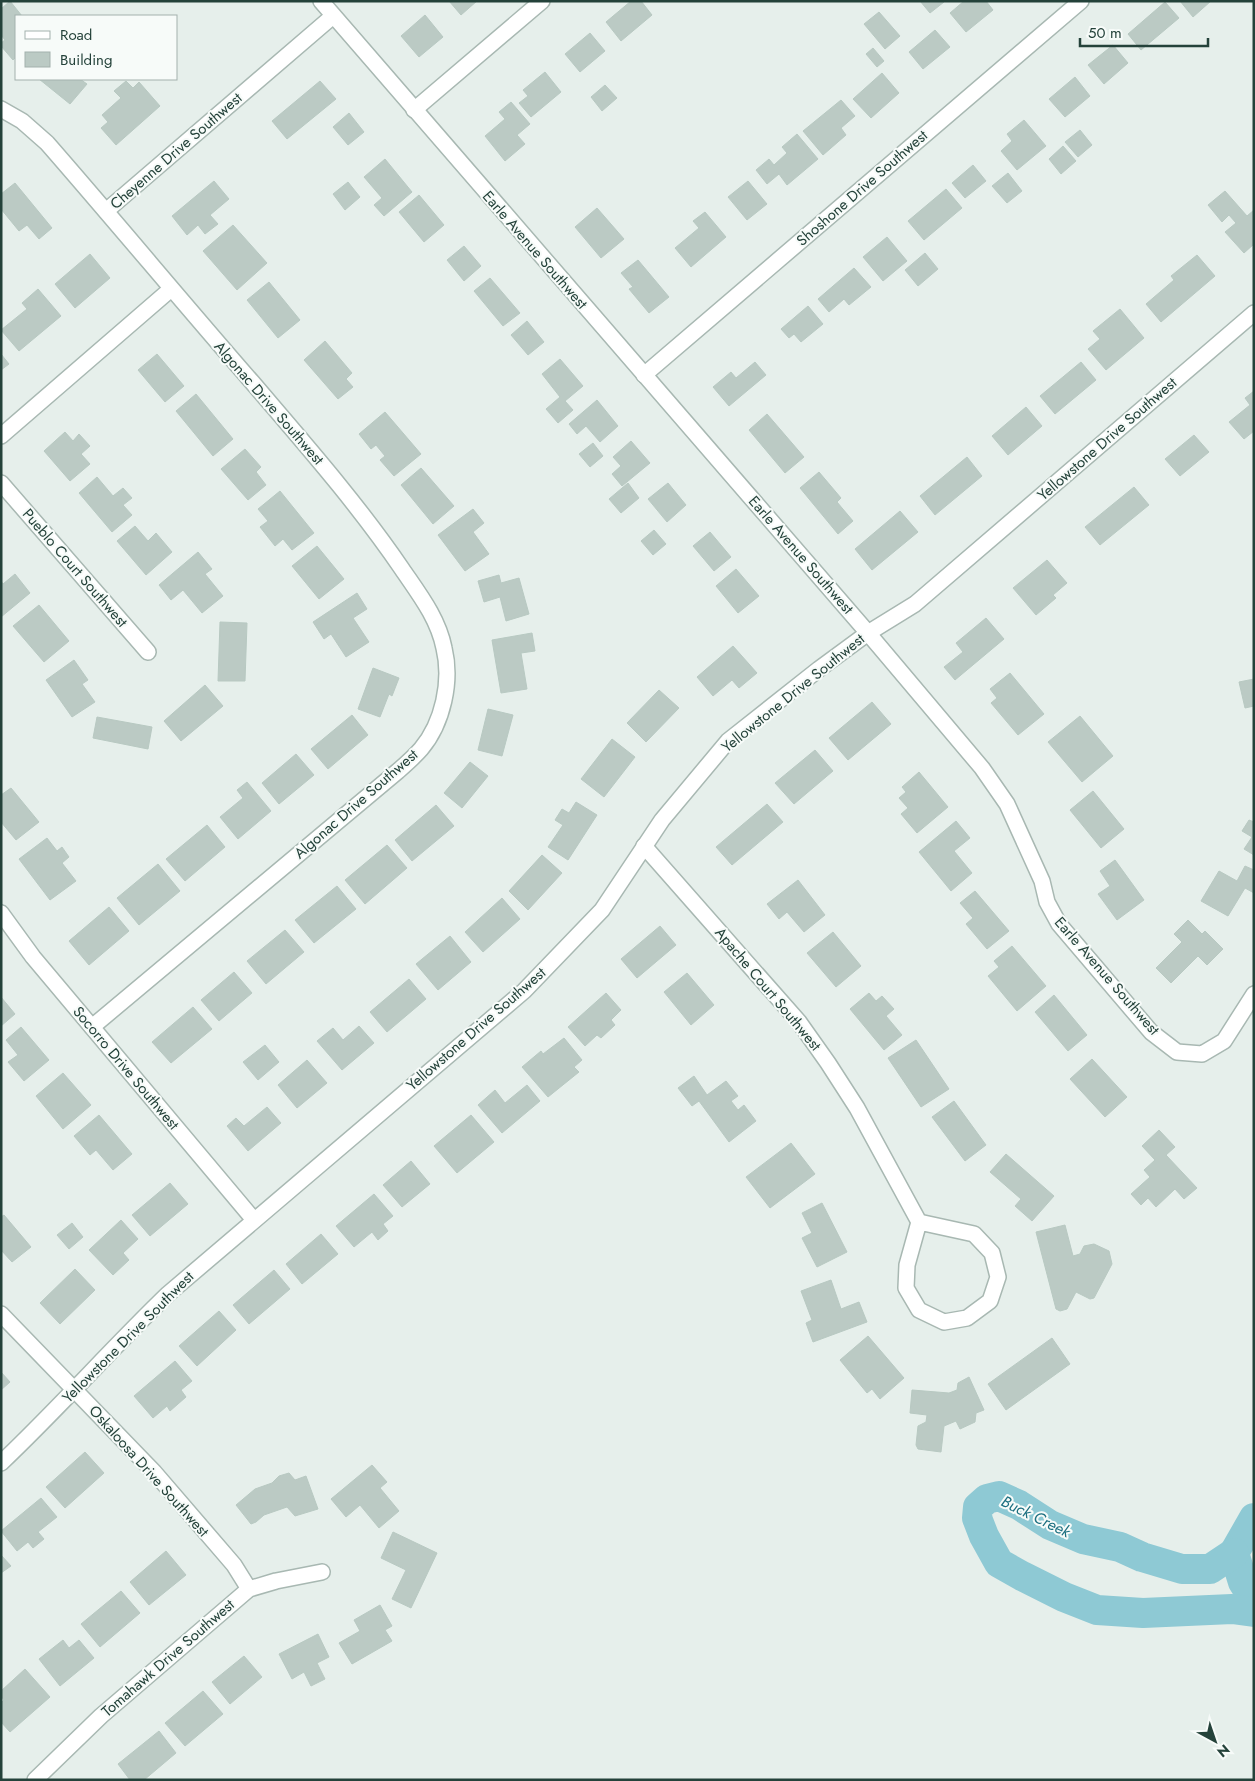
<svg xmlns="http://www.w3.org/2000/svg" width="1255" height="1781" viewBox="0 0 1255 1781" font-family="Jost,sans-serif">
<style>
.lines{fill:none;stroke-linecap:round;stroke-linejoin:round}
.river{stroke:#8ec9d4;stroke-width:30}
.building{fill:#bbcac4;stroke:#b8c9c2}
.minor-casing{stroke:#a8b8b2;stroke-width:18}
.minor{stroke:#fff;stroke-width:15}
.labels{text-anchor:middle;stroke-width:4;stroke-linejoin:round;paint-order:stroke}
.street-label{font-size:15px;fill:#24423a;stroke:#f7fbf9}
.water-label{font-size:16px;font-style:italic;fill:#1c6f80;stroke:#f7fbf9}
</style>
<rect width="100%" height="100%" fill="#e6efeb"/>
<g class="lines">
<!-- river -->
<g class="river">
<path d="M1254,1518L1234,1553L1243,1582L1254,1600"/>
<path d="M1234,1553L1210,1569H1182L1142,1557L1120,1547L1083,1539L1050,1525L1019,1505L999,1496L987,1499L978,1507L977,1518L984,1536L999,1563L1022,1576L1064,1597L1097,1610L1143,1613L1232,1609L1254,1612"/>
</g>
</g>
<!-- building -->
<g class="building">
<path d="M10,1L22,16H16V57L13,60L1,46V43L5,40L1,35V9Z"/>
<path d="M449,1H477L461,15Z"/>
<path d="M631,1H641L652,15L621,41L606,22Z"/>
<path d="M920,1H943L944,2L930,13Z"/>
<path d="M964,1H986L993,10L966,32L950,13Z"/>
<path d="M1180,1H1211L1193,17Z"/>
<path d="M1165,2L1179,18L1141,50L1128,34Z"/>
<path d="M879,12L900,36L885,49L864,24Z"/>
<path d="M425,15L443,37L419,57L401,36Z"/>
<path d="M935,30L950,47L923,69L909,52Z"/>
<path d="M590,33L605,51L580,72L565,54Z"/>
<path d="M1113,45L1128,63L1104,84L1088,65Z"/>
<path d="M873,48L884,61L877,67L866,54Z"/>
<path d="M545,72L561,92L531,117L519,103L528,96L523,90Z"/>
<path d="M882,73L899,93L871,118L853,99Z"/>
<path d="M1075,77L1090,96L1065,117L1049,99Z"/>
<path d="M39,79H80L87,84L70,104Z"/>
<path d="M126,81L133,88L139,82L160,106L116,145L101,128L108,122L102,115L121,98L114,91Z"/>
<path d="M320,81L336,99L287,139L272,121Z"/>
<path d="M605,85L617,98L602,111L591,97Z"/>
<path d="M841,100L855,116L841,128L846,135L823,155L803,131Z"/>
<path d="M511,102L530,124L517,135L525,144L505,161L485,136L505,119L499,112Z"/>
<path d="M349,113L364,132L348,145L333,127Z"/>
<path d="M1024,120L1046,146L1017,170L1001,151L1012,141L1007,134Z"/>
<path d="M1080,130L1092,145L1078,157L1065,142Z"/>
<path d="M797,134L818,159L787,185L779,174L767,184L756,170L769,159L774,165L787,153L782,147Z"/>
<path d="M1063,146L1076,161L1061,174L1049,159Z"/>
<path d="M385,159L412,192L384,216L374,205L382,198L364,177Z"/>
<path d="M973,165L986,181L965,198L952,183Z"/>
<path d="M1008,173L1022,191L1007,203L992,186Z"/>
<path d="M214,181L229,199L210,215L218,224L205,234L198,225L187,235L172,216Z"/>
<path d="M748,181L767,204L747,220L728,197Z"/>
<path d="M348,182L360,197L345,210L333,194Z"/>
<path d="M15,183L52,228L39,239L27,225L19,231L1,209V194Z"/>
<path d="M946,189L962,208L924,240L908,221Z"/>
<path d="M1225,191L1247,216L1254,210V244L1244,253L1225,232L1236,223L1229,215L1222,222L1208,205Z"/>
<path d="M419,195L444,225L424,242L399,212Z"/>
<path d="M597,208L624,239L601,258L575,227Z"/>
<path d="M705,212L726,237L691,267L675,248L699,228L693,221Z"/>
<path d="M233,225L267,263L237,290L203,251Z"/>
<path d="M887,237L907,261L883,281L863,257Z"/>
<path d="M464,246L481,266L464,281L447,260Z"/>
<path d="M925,253L938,269L918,286L905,270Z"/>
<path d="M90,254L110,278L75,308L55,284Z"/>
<path d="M1197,255L1215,276L1161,322L1146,304L1174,280L1171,276Z"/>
<path d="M638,260L669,297L649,313L629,289L633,287L621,273Z"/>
<path d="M854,268L871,287L849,305L844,299L829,312L818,299Z"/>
<path d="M490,278L520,313L503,326L474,291Z"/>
<path d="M269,282L300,320L278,338L247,300Z"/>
<path d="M38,289L61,316L19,351L1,330L27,309L22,303Z"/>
<path d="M808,306L823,324L801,342L794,334L789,338L781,329Z"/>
<path d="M1120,309L1144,338L1106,370L1088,349L1100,339L1093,331Z"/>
<path d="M527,321L544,342L528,355L511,335Z"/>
<path d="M325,341L352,373L346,379L353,387L338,399L304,360Z"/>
<path d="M1,354L9,364L1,370Z"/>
<path d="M157,354L184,386L165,402L138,370Z"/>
<path d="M560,359L583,386L565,401L573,410L558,423L546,409L560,397L542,374Z"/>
<path d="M755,362L766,375L729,406L713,387L731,372L736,378Z"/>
<path d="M1081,362L1096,380L1055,414L1040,396Z"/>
<path d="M1254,391V431L1244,439L1229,422L1250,405L1245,398Z"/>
<path d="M196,394L233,439L213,456L176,411Z"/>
<path d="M597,400L618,426L600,442L586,426L577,434L569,424Z"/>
<path d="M1026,407L1042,426L1008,455L992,436Z"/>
<path d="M385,412L421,454L394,476L380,460L385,456L376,445L371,449L359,434Z"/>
<path d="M767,414L804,457L785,473L749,430Z"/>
<path d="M65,432L73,441L79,434L90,446L81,454L90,464L70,481L44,451Z"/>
<path d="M1194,435L1209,452L1180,476L1165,459Z"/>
<path d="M631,441L650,463L622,486L612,474L621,466L613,457Z"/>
<path d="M593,443L603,456L590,467L579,454Z"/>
<path d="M245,449L261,467L256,472L266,485L248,500L221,469Z"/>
<path d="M967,457L982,476L935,515L920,496Z"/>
<path d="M421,468L454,506L433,524L401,485Z"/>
<path d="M819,472L841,498L837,502L853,521L838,534L800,488Z"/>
<path d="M97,477L113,496L123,488L132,498L123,505L132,515L112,532L79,493Z"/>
<path d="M628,483L639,498L621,513L609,499Z"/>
<path d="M668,483L686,505L667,522L648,499Z"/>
<path d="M1134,487L1149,505L1100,545L1085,527Z"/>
<path d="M280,491L314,533L292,550L283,539L275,546L260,527L268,521L258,509Z"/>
<path d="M473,509L484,523L473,532L489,554L465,571L438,535Z"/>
<path d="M900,511L918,532L872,570L855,549Z"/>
<path d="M135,526L148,541L156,533L172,552L146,575L117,541Z"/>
<path d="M654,530L666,544L653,555L641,541Z"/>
<path d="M710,532L731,557L714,571L693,546Z"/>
<path d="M317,546L344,579L319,599L292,566Z"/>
<path d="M198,552L212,569L205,574L223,596L202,613L183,590L171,600L159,585Z"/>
<path d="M1047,560L1067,583L1053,595L1056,598L1036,615L1013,588Z"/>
<path d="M736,569L759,596L738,613L716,586Z"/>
<path d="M15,574L30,593L1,617V581L3,584Z"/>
<path d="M499,575L501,583L519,578L529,614L506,621L500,597L484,602L478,581Z"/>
<path d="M357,593L367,609L353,618L369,642L346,657L331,634L324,639L313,622Z"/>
<path d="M39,605L69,641L44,662L13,626Z"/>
<path d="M986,618L1004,639L955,680L944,667L963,652L956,643Z"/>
<path d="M220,622L247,623L245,681H218Z"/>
<path d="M532,633L535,651L521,653L527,689L501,693L492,640Z"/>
<path d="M733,646L757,673L739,688L732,680L713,696L697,677Z"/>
<path d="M74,660L88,680L82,684L95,702L72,717L46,680Z"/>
<path d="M373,668L399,678L392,696L389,694L380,717L358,709Z"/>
<path d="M1010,673L1044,714L1018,735L991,703L997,698L990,689Z"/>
<path d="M1254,679V706L1245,708L1239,682Z"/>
<path d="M205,685L223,706L181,741L164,721Z"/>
<path d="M659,690L679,708L646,742L627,723Z"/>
<path d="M872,702L891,724L848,760L829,738Z"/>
<path d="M488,709L513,715L502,756L478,750Z"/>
<path d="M352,715L368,735L328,769L311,749Z"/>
<path d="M1080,716L1113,756L1082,782L1048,742Z"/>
<path d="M97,717L152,727L148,749L93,738Z"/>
<path d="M612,739L635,757L604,797L581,779Z"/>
<path d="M815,750L833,771L794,804L775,783Z"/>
<path d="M296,754L314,775L279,804L262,783Z"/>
<path d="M470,762L488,776L462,808L444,793Z"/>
<path d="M919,772L948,807L917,833L901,814L908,808L899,798L906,792L902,787Z"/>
<path d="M247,782L271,811L238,839L220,817L243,798L237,790Z"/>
<path d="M11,788L39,822L16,840L1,822V795Z"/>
<path d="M1093,791L1124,829L1101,848L1070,810Z"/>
<path d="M576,802L597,815L568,860L548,847L563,825L555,820L562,809L569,813Z"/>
<path d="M767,804L783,822L732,865L716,847Z"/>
<path d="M436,805L454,826L412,861L395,840Z"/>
<path d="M1249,820L1254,822V855L1244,849L1252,837L1242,831Z"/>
<path d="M956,821L970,838L954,851L972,873L951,891L919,852Z"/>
<path d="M207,825L225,847L185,881L166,859Z"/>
<path d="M47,838L57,851L62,847L69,857L62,863L76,881L50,900L19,859Z"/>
<path d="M387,845L407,868L365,904L345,880Z"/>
<path d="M542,855L562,873L528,910L509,891Z"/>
<path d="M1115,860L1144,900L1117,920L1098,894L1110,886L1100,871Z"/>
<path d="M158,864L180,891L139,925L117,898Z"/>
<path d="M1245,866L1254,870V893L1245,888L1228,916L1201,901L1219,871L1237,881Z"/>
<path d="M798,880L825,915L804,932L787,912L779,919L767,904Z"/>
<path d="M337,886L356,909L314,943L295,920Z"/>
<path d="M975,891L1009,931L987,949L966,924L973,918L960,903Z"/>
<path d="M502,898L520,919L483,952L465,932Z"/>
<path d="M109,907L129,931L89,965L69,941Z"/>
<path d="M1188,920L1202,934L1205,931L1223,949L1207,965L1198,956L1171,983L1156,968L1182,942L1174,934Z"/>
<path d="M660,926L676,945L637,978L621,959Z"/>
<path d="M285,930L304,952L266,984L247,961Z"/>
<path d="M833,932L861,966L836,987L807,953Z"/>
<path d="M450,936L471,962L438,990L416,964Z"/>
<path d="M1012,946L1046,986L1017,1011L988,976L999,967L994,961Z"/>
<path d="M234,972L252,993L219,1021L201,1000Z"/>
<path d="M687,973L714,1005L691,1025L664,992Z"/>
<path d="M409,979L426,999L387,1032L370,1012Z"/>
<path d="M606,993L621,1010L611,1020L615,1025L601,1038L597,1035L585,1046L568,1027Z"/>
<path d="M869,993L876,1001L882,996L894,1009L886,1016L902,1035L884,1050L850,1009Z"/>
<path d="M1054,995L1087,1035L1068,1051L1035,1012Z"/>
<path d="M1,997L15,1014L1,1026Z"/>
<path d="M193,1007L212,1029L171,1063L152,1042Z"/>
<path d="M359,1026L374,1043L342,1070L317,1041L333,1028L343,1040Z"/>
<path d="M21,1027L49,1060L24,1081L8,1062L18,1055L6,1040Z"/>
<path d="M564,1038L582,1060L574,1067L579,1072L548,1097L522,1067L541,1051L543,1054Z"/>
<path d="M916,1040L949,1089L921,1107L888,1058Z"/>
<path d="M265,1045L279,1062L258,1080L243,1062Z"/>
<path d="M1092,1059L1127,1097L1105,1117L1070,1079Z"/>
<path d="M307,1060L327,1083L297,1108L278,1085Z"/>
<path d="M63,1073L91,1105L63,1129L36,1096Z"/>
<path d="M694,1076L707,1095L726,1081L738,1096L731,1101L738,1110L744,1105L756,1121L729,1142L699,1101L692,1106L678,1088Z"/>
<path d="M527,1085L540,1101L502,1133L478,1105L495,1090L505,1103Z"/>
<path d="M954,1101L986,1145L965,1161L932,1117Z"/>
<path d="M267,1107L281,1123L248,1151L227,1126L236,1118L244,1126Z"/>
<path d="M99,1115L132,1154L113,1170L96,1150L90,1155L74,1136Z"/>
<path d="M471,1115L494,1142L457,1173L434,1146Z"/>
<path d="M1159,1130L1175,1147L1166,1155L1197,1188L1184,1199L1175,1189L1156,1207L1148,1198L1141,1205L1131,1194L1150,1177L1144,1170L1155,1160L1142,1146Z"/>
<path d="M791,1143L815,1174L770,1208L746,1177Z"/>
<path d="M1006,1154L1054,1196L1032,1221L1015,1206L1021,1199L990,1172Z"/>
<path d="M411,1161L430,1184L402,1207L383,1185Z"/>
<path d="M170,1183L188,1204L150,1236L132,1215Z"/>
<path d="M374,1194L393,1216L383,1224L388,1231L378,1240L372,1232L354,1247L336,1226Z"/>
<path d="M822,1203L847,1252L817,1267L802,1238L812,1233L802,1213Z"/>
<path d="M4,1215L31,1247L12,1262L1,1250V1217Z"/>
<path d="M121,1220L138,1239L123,1253L129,1260L113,1275L89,1250Z"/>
<path d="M72,1223L83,1237L69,1249L57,1235Z"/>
<path d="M1065,1225L1073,1256L1080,1254L1084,1246L1094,1244L1109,1251L1112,1264L1094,1298L1090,1299L1076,1292L1067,1309L1060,1311L1056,1309L1036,1232Z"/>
<path d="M321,1234L338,1254L302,1284L286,1264Z"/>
<path d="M75,1269L95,1290L60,1324L40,1303Z"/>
<path d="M274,1270L290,1289L249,1324L233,1305Z"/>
<path d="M831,1280L841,1309L859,1302L867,1322L813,1342L806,1323L812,1320L801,1291Z"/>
<path d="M219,1311L236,1330L197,1366L179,1346Z"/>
<path d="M868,1336L904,1378L880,1399L872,1389L867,1393L840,1360Z"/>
<path d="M1052,1338L1070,1364L1006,1410L988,1384Z"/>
<path d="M175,1361L192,1381L181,1390L186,1397L170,1411L167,1406L153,1418L134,1396Z"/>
<path d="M1,1372L10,1382L1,1390Z"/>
<path d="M969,1377L984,1410L976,1413L975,1422L960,1429L956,1421L944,1426L941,1452L918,1449L916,1445L918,1426L926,1422L927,1415L910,1413L912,1390L949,1393L957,1390L958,1383Z"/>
<path d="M85,1452L104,1473L65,1508L46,1487Z"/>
<path d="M372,1465L387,1482L380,1488L399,1511L379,1528L360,1505L346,1517L331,1499Z"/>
<path d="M289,1473L295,1480L306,1476L318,1509L295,1516L287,1507L264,1515L256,1522L251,1524L236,1505L255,1489L272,1483L279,1476Z"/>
<path d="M41,1498L57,1517L38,1532L44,1539L33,1548L28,1542L17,1551L1,1531Z"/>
<path d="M393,1532L437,1553L411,1608L392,1599L406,1570L381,1558Z"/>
<path d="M166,1551L186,1575L149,1605L130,1582Z"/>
<path d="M1,1555L11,1566L1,1573Z"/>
<path d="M121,1591L140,1613L100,1647L81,1624Z"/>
<path d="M380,1605L392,1626L385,1630L392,1641L352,1664L339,1643L360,1631L354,1620Z"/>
<path d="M318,1634L329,1657L317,1663L325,1679L311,1686L304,1672L292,1679L279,1654Z"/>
<path d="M63,1640L69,1648L79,1640L94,1658L60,1686L39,1659Z"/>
<path d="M244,1656L262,1677L230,1704L212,1682Z"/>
<path d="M25,1669L50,1697L10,1732L1,1722V1703L4,1700L1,1696V1691Z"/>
<path d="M203,1691L223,1714L185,1746L165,1723Z"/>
<path d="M159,1731L176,1753L144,1780H130L118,1764Z"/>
</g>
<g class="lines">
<!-- minor casing -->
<g class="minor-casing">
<g id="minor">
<path d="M321,1L868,633L982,768L1007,804L1042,881L1047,902L1059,924L1151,1032L1177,1052L1202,1054L1224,1041L1254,994"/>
<path d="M1,109L22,121L47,143C116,222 183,303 252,382C304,443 357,503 402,569C419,594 438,618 444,648C452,681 443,723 421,749C414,757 406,764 398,771L92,1027"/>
<path d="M414,110L542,1"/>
<path d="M106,211L333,16"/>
<path d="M644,375L1081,1"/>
<path d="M1,436L171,289"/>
<path d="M1,483L148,652"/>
<path d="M644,846L799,1022L828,1063L857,1108L919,1222L907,1265L906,1288L919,1310L944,1322L967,1318L990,1301L998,1277L992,1253L974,1234L919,1222"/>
<path d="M1,913L33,957L254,1220"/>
<path d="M1,1314L154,1472L234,1565L249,1589"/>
<path d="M1,1463C59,1408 111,1349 168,1294L524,991L602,910L662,820L728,741L819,669L868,633L915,604L1254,313"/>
<path d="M35,1780L101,1716L249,1589L276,1581L322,1572"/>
</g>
</g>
<!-- minor -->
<use href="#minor" class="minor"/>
</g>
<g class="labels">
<!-- street labels -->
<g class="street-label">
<text transform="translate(176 151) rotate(-41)" y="5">Cheyenne Drive Southwest</text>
<text transform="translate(862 188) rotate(-41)" y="5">Shoshone Drive Southwest</text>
<text transform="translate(535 250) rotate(49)" y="5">Earle Avenue Southwest</text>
<text transform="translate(269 403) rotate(49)" y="5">Algonac Drive Southwest</text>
<text transform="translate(1107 439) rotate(-41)" y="5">Yellowstone Drive Southwest</text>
<text transform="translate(801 555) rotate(49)" y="5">Earle Avenue Southwest</text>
<text transform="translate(75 568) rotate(49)" y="5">Pueblo Court Southwest</text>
<text transform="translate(793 693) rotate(-39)" y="5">Yellowstone Drive Southwest</text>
<text transform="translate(356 804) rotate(-41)" y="5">Algonac Drive Southwest</text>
<text transform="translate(1107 976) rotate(49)" y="5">Earle Avenue Southwest</text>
<text transform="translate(768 989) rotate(50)" y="5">Apache Court Southwest</text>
<text transform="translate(476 1029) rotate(-41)" y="5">Yellowstone Drive Southwest</text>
<text transform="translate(126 1068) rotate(50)" y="5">Socorro Drive Southwest</text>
<text transform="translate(128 1337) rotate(-45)" y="5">Yellowstone Drive Southwest</text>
<text transform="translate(149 1471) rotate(48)" y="5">Oskaloosa Drive Southwest</text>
<text transform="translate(168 1658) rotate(-41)" y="5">Tomahawk Drive Southwest</text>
</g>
<!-- water labels -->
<g class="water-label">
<text transform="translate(1036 1516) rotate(26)" y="6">Buck Creek</text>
</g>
</g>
<!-- border -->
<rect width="1255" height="1781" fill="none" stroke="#24423a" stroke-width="5"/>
<!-- legend -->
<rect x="15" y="15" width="162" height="65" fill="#f7fbf9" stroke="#a3b1ad"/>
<rect x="25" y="31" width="25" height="8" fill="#ffffff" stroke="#a3b1ad"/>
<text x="60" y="40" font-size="15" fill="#24423a">Road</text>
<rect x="25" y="52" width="25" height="15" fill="#bbcac4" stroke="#a3b1ad"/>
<text x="60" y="65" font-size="15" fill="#24423a">Building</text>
<!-- north arrow -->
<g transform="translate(1215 1741) rotate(140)" stroke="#f7fbf9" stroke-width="4" paint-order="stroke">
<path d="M0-4L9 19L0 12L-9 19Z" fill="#24423a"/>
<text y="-8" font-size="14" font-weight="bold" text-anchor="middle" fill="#24423a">N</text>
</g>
<!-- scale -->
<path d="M1080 38v8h128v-8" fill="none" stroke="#24423a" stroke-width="2.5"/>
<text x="1088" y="38" font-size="15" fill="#24423a" stroke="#f7fbf9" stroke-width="4" paint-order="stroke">50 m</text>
</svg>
